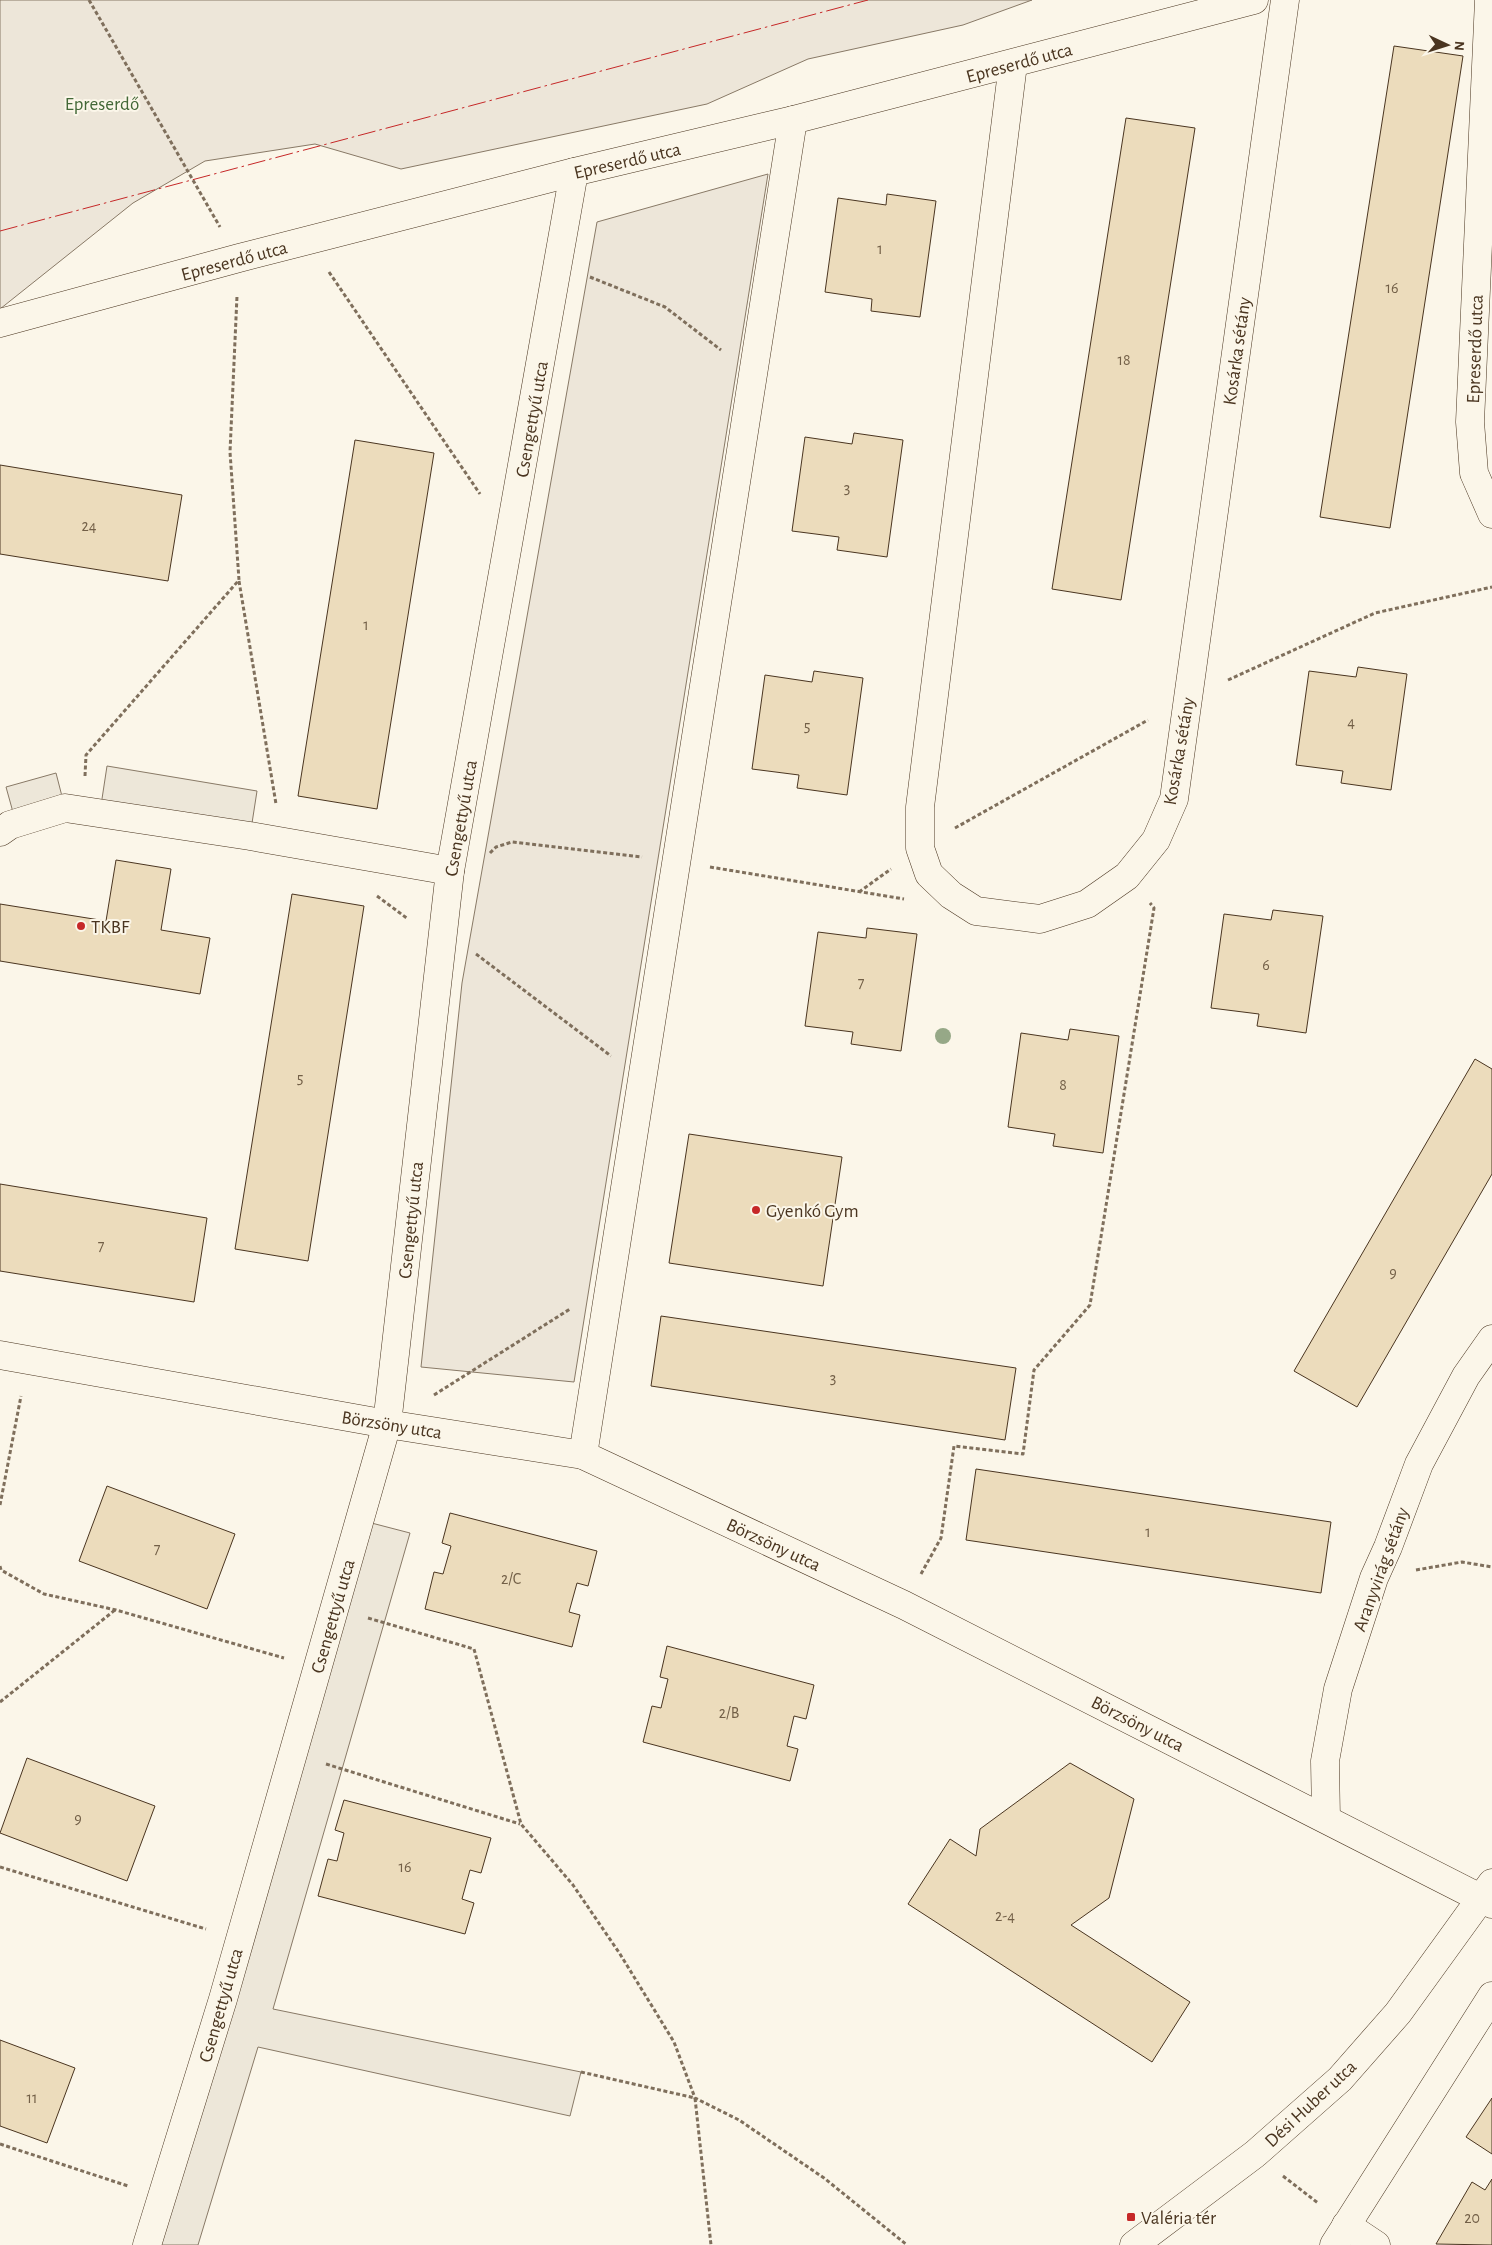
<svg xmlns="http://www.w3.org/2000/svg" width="1492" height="2245" viewBox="0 0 1492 2245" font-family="'Alegreya Sans',sans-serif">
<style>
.green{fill:#ede6d9;stroke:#887966}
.parking{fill:#ede7d9;stroke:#887966}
.building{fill:#ecdcbc;stroke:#4a3520}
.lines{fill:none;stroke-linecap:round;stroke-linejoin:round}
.minor-casing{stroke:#4a3520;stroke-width:29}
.path{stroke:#7f6f5c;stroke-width:3;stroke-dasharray:4 2.5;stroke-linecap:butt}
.minor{stroke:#fbf6e9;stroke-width:28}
.power{stroke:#c62828;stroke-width:1;stroke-dasharray:18 4 2.5 4;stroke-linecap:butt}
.tree{fill:#96a887}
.poi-dot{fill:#c62828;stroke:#fbf6e9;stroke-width:2}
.labels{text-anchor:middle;stroke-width:4;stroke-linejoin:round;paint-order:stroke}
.number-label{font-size:16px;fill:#725f47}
.street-label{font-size:19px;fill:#4a3520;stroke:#fbf6e9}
.park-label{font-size:19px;fill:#436837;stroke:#fbf6e9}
.poi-label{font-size:19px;fill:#4a3520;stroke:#fbf6e9;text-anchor:start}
</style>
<rect width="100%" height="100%" fill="#fbf6e9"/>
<!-- green -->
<g class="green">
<path d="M0,0H1032L963,25L808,59L707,104L401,169L315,144L205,161L133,203L0,309Z"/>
<path d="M768,174L574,1382L421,1367L462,983L597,222Z"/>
</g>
<!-- parking -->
<g class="parking">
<path d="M107,766L257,791L250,836L100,812Z"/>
<path d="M56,773L65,808L16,823L6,787Z"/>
<path d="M360,1520L410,1533L273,2009L581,2072L570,2116L258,2047L198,2245H147Z"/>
</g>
<!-- building -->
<g class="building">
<path d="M1394,46L1463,56L1390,528L1320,517Z"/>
<path d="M1126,118L1195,128L1121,600L1052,589Z"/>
<path d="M887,194L936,201L920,317L871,311L872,299L825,292L838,198L886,205Z"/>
<path d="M854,433L903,440L887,557L837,550L839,537L792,531L805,437L852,444Z"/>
<path d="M355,440L434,453L377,809L298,796Z"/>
<path d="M0,465L182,495L168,581L0,554Z"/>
<path d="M1358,667L1407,674L1391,790L1341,783L1343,771L1296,765L1309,671L1356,677Z"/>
<path d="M814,671L863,678L847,795L797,788L799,775L752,769L765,675L812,682Z"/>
<path d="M116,860L171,869L161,930L210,938L200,994L0,961V904L106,921Z"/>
<path d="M292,894L364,906L308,1261L235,1249Z"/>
<path d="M1273,910L1323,916L1306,1033L1257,1026L1259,1014L1211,1008L1224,914L1271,920Z"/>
<path d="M867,928L917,934L901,1051L851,1044L853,1032L805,1026L818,932L866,938Z"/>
<path d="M1070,1029L1119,1036L1103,1153L1053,1146L1055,1134L1008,1127L1021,1033L1068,1040Z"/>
<path d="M1475,1059L1492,1069V1174L1357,1407L1294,1371Z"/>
<path d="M689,1134L842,1157L823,1286L669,1263Z"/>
<path d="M0,1184L207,1218L194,1302L0,1271Z"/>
<path d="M661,1316L1016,1368L1005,1440L651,1386Z"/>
<path d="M976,1469L1331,1522L1321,1593L966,1540Z"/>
<path d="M107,1486L235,1534L207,1609L79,1561Z"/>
<path d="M450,1513L597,1551L588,1586L577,1583L569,1612L580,1615L572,1647L425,1609L434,1572L443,1574L451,1546L442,1543Z"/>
<path d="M667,1646L814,1685L806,1719L794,1716L787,1746L798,1749L790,1781L643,1742L652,1706L661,1708L668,1679L660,1677Z"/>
<path d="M27,1758L155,1806L127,1881L0,1833Z"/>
<path d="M1070,1763L1134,1799L1109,1898L1071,1925L1190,2002L1152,2062L908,1904L950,1839L976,1856L980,1829Z"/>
<path d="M344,1800L491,1838L481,1873L470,1870L462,1899L474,1903L465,1934L318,1896L328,1859L337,1861L344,1833L335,1830Z"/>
<path d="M0,2040L75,2068L47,2143L0,2126Z"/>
<path d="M1492,2098V2154L1466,2137Z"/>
<path d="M1492,2179V2245L1436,2244L1472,2182L1485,2190Z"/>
</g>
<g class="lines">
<!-- minor casing -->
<g class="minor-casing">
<g id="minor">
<path d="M1489,0L1470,422L1474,473L1492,514"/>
<path d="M1013,64L920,807V848L929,874L951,895L976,911L1040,919L1087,904L1127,876L1156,840L1174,799L1285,0"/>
<path d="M0,323L239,258L574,172L793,120L1254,0"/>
<path d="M0,832L10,825L65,808L250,836L450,871"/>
<path d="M0,1355L387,1424L583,1455L904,1605L1492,1904"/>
<path d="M583,1455L793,120"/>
<path d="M1326,1818L1325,1761L1338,1689L1374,1578L1388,1547L1419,1464L1466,1376L1492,1339"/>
<path d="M1346,2225L1376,2245"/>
<path d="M147,2245L223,1999L387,1424L450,871L574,172"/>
<path d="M1134,2245L1255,2154L1340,2079L1398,2013L1492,1883"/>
<path d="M1334,2245L1492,1996"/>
</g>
</g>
<!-- path -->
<g class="path">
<path d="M89,0L220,227"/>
<path d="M329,272L480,494"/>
<path d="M590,277L665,307L721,350"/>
<path d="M239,581L276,804"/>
<path d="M1228,680L1375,613L1492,587"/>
<path d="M85,776L86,755L239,580L230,452L237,296"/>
<path d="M955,828L1148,720"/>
<path d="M490,853L496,847L512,842L642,857"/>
<path d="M710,867L904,899"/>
<path d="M859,892L891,869"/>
<path d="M377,896L408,919"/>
<path d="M476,954L611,1056"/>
<path d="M434,1395L570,1309"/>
<path d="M0,1505L21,1396"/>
<path d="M0,1566L1,1570L44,1594L116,1610L284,1658"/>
<path d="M1416,1570L1462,1562L1492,1567"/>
<path d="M921,1574L941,1538L954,1446L1023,1454L1034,1370L1090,1305L1154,908L1150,903"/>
<path d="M368,1618L474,1649L521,1824L573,1885L620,1954L674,2042L695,2098L739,2120L824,2178L907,2245"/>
<path d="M0,1702L115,1610"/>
<path d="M326,1764L520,1824"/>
<path d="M0,1867L206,1929"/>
<path d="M581,2072L695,2098L711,2245"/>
<path d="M0,2144L128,2186"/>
<path d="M1283,2176L1318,2203"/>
</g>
<!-- minor -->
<use href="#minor" class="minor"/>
<!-- power -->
<path class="power" d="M0,231L868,0"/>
</g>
<!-- trees -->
<circle class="tree" cx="943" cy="1036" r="8"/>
<!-- markers -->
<g class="poi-dot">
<circle cx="81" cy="926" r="5"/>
<circle cx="756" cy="1210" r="5"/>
<rect x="1126" y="2212" width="10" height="10" rx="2.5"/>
</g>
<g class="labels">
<!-- number labels -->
<g class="number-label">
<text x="880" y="254">1</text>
<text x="1392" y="293">16</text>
<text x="1124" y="365">18</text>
<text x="847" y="493">3</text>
<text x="89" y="531">24</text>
<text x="366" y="630">1</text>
<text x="1351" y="727">4</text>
<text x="807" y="731">5</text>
<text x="1266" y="970">6</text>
<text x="861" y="988">7</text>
<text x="300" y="1083">5</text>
<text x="1063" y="1090">8</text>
<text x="101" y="1251">7</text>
<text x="1393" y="1278">9</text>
<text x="833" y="1383">3</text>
<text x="1148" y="1537">1</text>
<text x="157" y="1554">7</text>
<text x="511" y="1584">2/C</text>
<text x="729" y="1718">2/B</text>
<text x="78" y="1824">9</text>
<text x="405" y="1872">16</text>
<text x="1005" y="1921">2-4</text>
<text x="32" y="2103">11</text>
<text x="1472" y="2223">20</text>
</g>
<!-- street labels -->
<g class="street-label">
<text transform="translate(1019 62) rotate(-15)" y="7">Epreserdő utca</text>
<text transform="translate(627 160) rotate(-13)" y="7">Epreserdő utca</text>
<text transform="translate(234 260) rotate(-15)" y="7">Epreserdő utca</text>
<text transform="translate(1474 349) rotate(-88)" y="7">Epreserdő utca</text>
<text transform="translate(1236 351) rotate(-82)" y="7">Kosárka sétány</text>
<text transform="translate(531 419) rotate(-80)" y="7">Csengettyű utca</text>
<text transform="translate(1178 751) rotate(-80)" y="7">Kosárka sétány</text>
<text transform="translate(460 818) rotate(-80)" y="7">Csengettyű utca</text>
<text transform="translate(410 1220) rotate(-84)" y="7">Csengettyű utca</text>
<text transform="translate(392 1424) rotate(9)" y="7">Börzsöny utca</text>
<text transform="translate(774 1544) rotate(25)" y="7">Börzsöny utca</text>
<text transform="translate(1380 1569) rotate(-70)" y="7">Aranyvirág sétány</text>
<text transform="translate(332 1616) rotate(-74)" y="7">Csengettyű utca</text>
<text transform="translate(1138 1723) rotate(27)" y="7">Börzsöny utca</text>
<text transform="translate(220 2005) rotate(-74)" y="7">Csengettyű utca</text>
<text transform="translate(1310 2103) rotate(-43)" y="7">Dési Huber utca</text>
</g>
<!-- park labels -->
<g class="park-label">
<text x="102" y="110">Epreserdő</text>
</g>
<!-- poi labels -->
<g class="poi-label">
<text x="91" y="933">TKBF</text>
<text x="766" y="1217">Gyenkó Gym</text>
<text x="1141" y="2224">Valéria tér</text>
</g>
</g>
<!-- north arrow -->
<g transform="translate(1447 45) rotate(94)" stroke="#fbf6e9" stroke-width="4" paint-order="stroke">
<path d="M0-4L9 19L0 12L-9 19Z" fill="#4a3520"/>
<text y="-8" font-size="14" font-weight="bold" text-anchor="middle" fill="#4a3520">N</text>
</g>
</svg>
